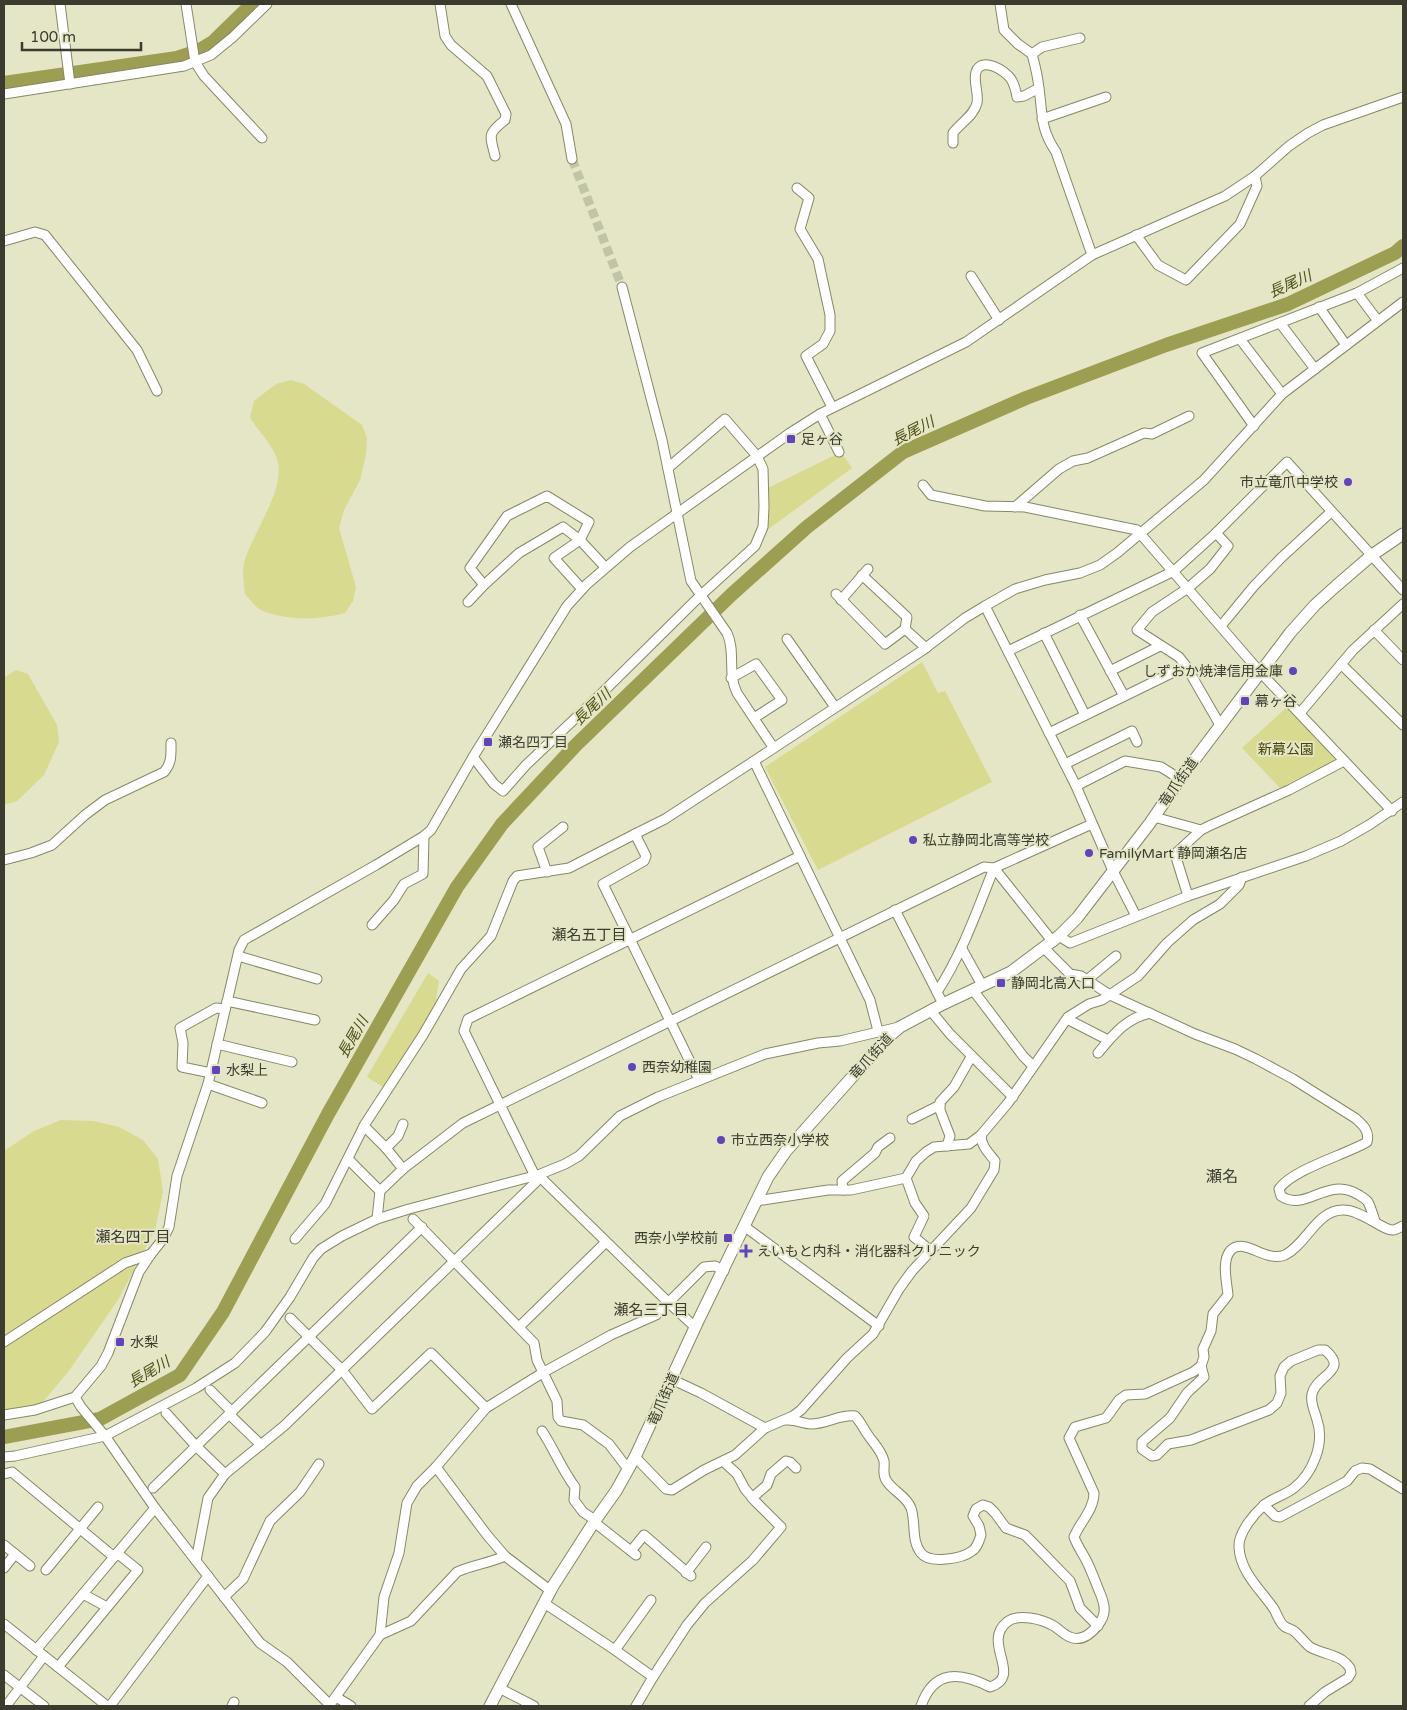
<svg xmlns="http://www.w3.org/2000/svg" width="1407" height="1710" viewBox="0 0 1407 1710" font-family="'Varela Round','Noto Sans JP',sans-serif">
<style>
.green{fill:#d8da90}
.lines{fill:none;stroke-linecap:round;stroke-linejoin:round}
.river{stroke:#9c9e52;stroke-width:14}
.minor-tunnel{stroke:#c2c4a7;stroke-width:9;stroke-dasharray:9 4.5;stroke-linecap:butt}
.minor-casing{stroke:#878869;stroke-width:11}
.major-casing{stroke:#878869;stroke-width:13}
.minor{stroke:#fff;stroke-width:9}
.major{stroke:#fff;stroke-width:11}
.poi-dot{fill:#6143bb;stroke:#e4e6c5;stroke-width:2}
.labels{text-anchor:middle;stroke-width:4;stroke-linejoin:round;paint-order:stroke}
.poi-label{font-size:14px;fill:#3b3c2f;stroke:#e4e6c5;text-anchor:start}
.park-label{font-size:14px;fill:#46460a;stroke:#e4e6c5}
.street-label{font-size:14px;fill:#3b3c2f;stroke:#e4e6c5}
.water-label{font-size:15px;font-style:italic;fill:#4f4f16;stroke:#e4e6c5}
.neighbourhood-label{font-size:15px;fill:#3b3c2f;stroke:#e4e6c5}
.quarter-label{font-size:16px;fill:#3b3c2f;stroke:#e4e6c5}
</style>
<rect width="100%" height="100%" fill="#e4e6c5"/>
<!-- green -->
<g class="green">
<path d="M291,380L304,384L362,425L367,438L366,454L360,480L344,510L339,528L356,587L353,601L345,613C320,620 286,621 261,610C255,607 249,598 245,594C244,584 242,572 244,563C252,532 289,487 276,456C272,445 257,429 250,418L254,401L276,384Z"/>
<path d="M841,452L852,468L763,533L766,489Z"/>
<path d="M922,662L938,693L945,691L992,782L818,870L765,767Z"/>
<path d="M16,670L28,674L57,725L59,742L44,775L17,801L4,805V678Z"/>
<path d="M1287,707L1338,758L1280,788L1242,748Z"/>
<path d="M428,973L439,981L436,998L439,1001L383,1087L367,1077Z"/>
<path d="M61,1120L93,1121L119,1127L143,1140L158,1159L163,1192L155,1230L118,1300L68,1372L41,1404L4,1411V1151L34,1131Z"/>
</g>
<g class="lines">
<!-- river -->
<g class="river">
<path d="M4,83L177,58L198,51L213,42L252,4"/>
<path d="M4,1437L100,1419L180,1375L223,1312L328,1114L457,887L502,824L576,745L731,595L807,527L903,452L1026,398L1166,345L1288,304L1395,253L1403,246"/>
</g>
<!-- minor-tunnel -->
<path class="minor-tunnel" d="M572,159L622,287"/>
<!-- minor casing -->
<g class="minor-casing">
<g id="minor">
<path d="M60,4L70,84"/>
<path d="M186,4L195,62L204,76L262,138"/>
<path d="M440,4L445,36L451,45L487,76L506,114L505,120C487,134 490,135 495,156"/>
<path d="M511,4L566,124L572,159"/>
<path d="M1000,4L1004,30L1018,44L1032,54C1035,65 1038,77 1039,89C1043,116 1040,128 1056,152L1092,255"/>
<path d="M1032,54L1042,47L1080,38"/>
<path d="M4,94L184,66L211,55L233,37L267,4"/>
<path d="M1042,119L1106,97"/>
<path d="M953,143V133C960,123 974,116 977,103C979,93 973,82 976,72C981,56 1005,70 1011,79C1014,84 1016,91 1017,97L1024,96L1039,88"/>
<path d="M797,188L809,198L800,229L818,259L830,315V331L823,344L806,356L832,407"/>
<path d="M1136,235L1158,265L1186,280L1240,224L1257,186L1255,176"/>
<path d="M4,241L35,232L45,235L137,350L157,391"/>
<path d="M971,276L999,320"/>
<path d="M622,287L662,440L691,581L727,633C736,652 727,673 737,693L773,747"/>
<path d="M1357,293L1378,321"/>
<path d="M1319,307L1346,345"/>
<path d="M1280,323L1315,369"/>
<path d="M1240,339L1282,394"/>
<path d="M820,414L839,452"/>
<path d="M1254,426L1202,353L1357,293L1403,268"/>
<path d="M923,485L931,495L985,506L1025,507L1137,530L1260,672L1392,811"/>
<path d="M1015,507L1059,469L1073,461L1088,458L1144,433L1152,434L1189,416"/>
<path d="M862,575L907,617L905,629"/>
<path d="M582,589L554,558L580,540L563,527L519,553L484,585L470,568L507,516L547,496L589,522L580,540L605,567"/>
<path d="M836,594L885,644L905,629L926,648"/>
<path d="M841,600L868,569"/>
<path d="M468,602L484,585"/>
<path d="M985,606L1076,786L1113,871L1136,916"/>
<path d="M1080,615L1124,696"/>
<path d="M1221,626L1254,586L1281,558L1331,512"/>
<path d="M1374,630L1403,660"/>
<path d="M1044,633L1085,715"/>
<path d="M787,639L835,707"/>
<path d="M1008,651L1174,571L1216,533L1287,462L1403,590"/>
<path d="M1341,664L1403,725"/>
<path d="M1186,666L1179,657L1137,630L1152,612L1188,588L1210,569L1228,546L1216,533"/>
<path d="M1110,671L1160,646"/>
<path d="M731,678L756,664L782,700L754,718"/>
<path d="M1300,713L1353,650L1403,604"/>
<path d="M1049,733L1186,666L1220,725"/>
<path d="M473,757L494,784L503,791L526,765L602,693L700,596L755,546L763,527L764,507L763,469L757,456L725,419L668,468"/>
<path d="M754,761L923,650L965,618L985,606L1015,589L1045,580L1080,573L1100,565L1117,553L1204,480L1282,394L1403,302"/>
<path d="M1065,764L1132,731L1137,742"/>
<path d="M1076,786L1125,761L1161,767L1180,779"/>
<path d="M1154,817L1201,830"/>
<path d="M4,860L31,853L52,845L85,815L105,800L164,772C172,763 171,754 171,743"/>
<path d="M547,872L538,847L563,827"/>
<path d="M1188,896L1175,854L1201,830L1209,826L1289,790L1344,761"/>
<path d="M895,910L937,992"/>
<path d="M372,925L394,900L404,884L423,874L424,836"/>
<path d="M1059,936L1070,943L1188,896L1306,856L1341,841L1369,825L1403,802"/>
<path d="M1044,948L1070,974L1081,976L1110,995L1195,1034L1235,1049L1256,1059L1293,1079L1355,1118C1363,1125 1370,1131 1367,1142C1345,1155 1293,1169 1279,1189L1281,1196C1306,1213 1327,1175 1359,1195C1362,1197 1366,1199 1368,1202C1371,1208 1373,1215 1375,1221"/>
<path d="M962,949L982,985"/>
<path d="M238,956L317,979"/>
<path d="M1087,980L1116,956"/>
<path d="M973,990L1023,1056L1033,1066"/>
<path d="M227,1001L315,1020"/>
<path d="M943,1004L937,992C962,954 977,911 994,868L1053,942"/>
<path d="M931,1011L950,1034L1013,1097"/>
<path d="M1067,1019L1108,1040"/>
<path d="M217,1044L292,1062"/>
<path d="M1098,1053C1113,1035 1126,1018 1150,1013"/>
<path d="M211,1073L182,1067L183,1043L180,1028L216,1008L225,1009"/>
<path d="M699,1080L603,884L644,861L646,856L635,834L665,819L754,761L870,1000L878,1031"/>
<path d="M208,1084L262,1103"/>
<path d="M912,1119L940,1105"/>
<path d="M364,1126L386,1148L403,1169"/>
<path d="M947,1146L950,1136L940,1110V1102L954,1087L971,1057"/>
<path d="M386,1148L398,1136L403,1124"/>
<path d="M348,1159L380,1191"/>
<path d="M538,1175L669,1303L695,1327"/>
<path d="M535,1176L464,1031L468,1019L800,856"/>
<path d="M906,1178L915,1203L924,1216L914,1237L931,1251"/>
<path d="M843,1190L842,1181L875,1153L878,1147L890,1138"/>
<path d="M756,1201L828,1190H851L906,1178L916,1161L926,1152L934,1147L969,1144L981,1135"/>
<path d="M377,1219L380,1191L403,1169L463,1123L984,867L994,868L1092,824"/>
<path d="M413,1219L534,1343L537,1360L557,1401L558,1417L561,1421L583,1425L609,1444L628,1469"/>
<path d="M744,1226L879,1326"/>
<path d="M295,1239L325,1204L365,1124L423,1035L461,969L491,936L513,881L517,876L569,868L635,834"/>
<path d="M290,1318L342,1370L372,1409L431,1353L486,1408"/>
<path d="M519,1327L606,1242"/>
<path d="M4,1342L125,1263L151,1254"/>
<path d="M1201,1366L1204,1377L1187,1393L1170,1418L1142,1442V1449L1152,1456L1157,1455L1168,1444L1191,1440L1269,1410L1277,1403L1281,1393L1280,1376L1284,1367L1291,1361L1318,1350H1325C1350,1371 1316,1375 1312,1394C1310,1404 1315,1411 1317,1420C1325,1443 1313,1473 1294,1488C1285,1495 1273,1498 1264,1505C1254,1514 1238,1533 1239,1547C1240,1572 1261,1590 1274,1609C1277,1614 1279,1622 1284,1626C1286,1628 1291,1629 1294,1631C1300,1636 1304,1642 1310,1647C1320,1653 1333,1654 1342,1660C1345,1662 1348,1665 1350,1668L1351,1673L1348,1678L1325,1692L1309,1706"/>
<path d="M671,1379L701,1393L765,1428"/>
<path d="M210,1390L232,1412"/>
<path d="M75,1397L81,1407L105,1436L155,1508L260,1643L287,1662L330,1705"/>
<path d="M166,1413L196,1446L225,1474"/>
<path d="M229,1414L261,1445"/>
<path d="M4,1415L35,1410L75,1397L101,1366L108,1353L139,1272L151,1254L163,1239L169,1227L177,1176L208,1084L239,950L244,940L376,865L424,836L431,830L473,757L567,606L587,584L630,547L790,433L820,414L966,342L1092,255L1225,196L1255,176L1289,146L1308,133L1323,125L1403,97"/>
<path d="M786,1420C795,1419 803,1424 811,1424C827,1424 840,1414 855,1416C860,1421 862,1426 866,1432C872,1442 881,1449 884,1461C885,1468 882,1473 886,1480C892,1491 906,1495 911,1508C916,1522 911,1541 921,1553C929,1564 962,1559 972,1551C977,1548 979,1541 981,1535L979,1526L973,1516L976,1509L983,1505L989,1507L995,1513L1006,1528L1025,1535L1032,1542L1070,1581L1080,1608L1098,1626"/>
<path d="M542,1431C554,1449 562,1470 575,1487L574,1500L583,1512L595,1520"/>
<path d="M4,1457L15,1456L105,1436L196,1388L235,1363L265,1332L290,1297L313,1258L321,1249L342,1236L377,1219L409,1209L538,1175L565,1164L579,1156L620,1116L658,1097L765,1054L818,1043L840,1041L899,1027"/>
<path d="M635,1457L666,1489L672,1490L704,1470L735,1455L765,1428L793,1416L801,1410L847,1358L873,1334L899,1289L912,1271L971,1208L994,1170L995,1161C989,1153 981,1146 981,1135L1008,1103L1068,1017L1089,1004L1102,1000L1138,976L1167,943L1193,920L1220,904L1239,885L1242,877"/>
<path d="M436,1467L487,1535L505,1556L551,1591"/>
<path d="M4,1474L12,1472L114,1557"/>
<path d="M153,1488L422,1227"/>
<path d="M752,1498L767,1485L771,1474L786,1461L790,1462L796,1468"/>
<path d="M1264,1505L1275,1516L1280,1517L1347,1481L1355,1471L1362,1468L1370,1469L1403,1489"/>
<path d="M594,1522L636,1555"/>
<path d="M4,1545L30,1566"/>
<path d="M631,1551L644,1535L691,1576"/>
<path d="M196,1561L208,1498L225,1474L284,1426L536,1182L538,1175"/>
<path d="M4,1568L15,1554"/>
<path d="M46,1570L98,1507"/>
<path d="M686,1573L706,1547"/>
<path d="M83,1594L107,1607"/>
<path d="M224,1597L243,1579L270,1521L300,1492L319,1464"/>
<path d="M544,1603L615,1650L653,1677L636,1706"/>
<path d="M4,1624L107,1706"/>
<path d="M380,1635L411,1621L457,1572C472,1565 490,1563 505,1556"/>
<path d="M36,1650L155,1508"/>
<path d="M615,1650L651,1600"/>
<path d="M58,1667L138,1570L117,1553"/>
<path d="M4,1675L44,1706"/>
<path d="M653,1677L687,1625L705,1603L753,1560L781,1527L755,1501L745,1489L737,1474L723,1461"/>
<path d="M499,1688L534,1706"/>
<path d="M336,1697L351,1706"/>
<path d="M6,1706L44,1656"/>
<path d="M110,1706L208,1576"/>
<path d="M232,1706L234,1702"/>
<path d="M329,1706L380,1635L384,1597L399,1553L407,1503L417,1486L436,1467L486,1408L544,1372L611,1335L656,1315L704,1267L715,1266L724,1271"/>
<path d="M921,1706C934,1669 960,1672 990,1687C1024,1676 981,1643 1007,1622C1018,1613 1042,1619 1054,1626C1059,1629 1064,1635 1070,1637C1082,1642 1091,1634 1098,1625C1107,1614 1105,1605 1100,1593C1095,1581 1091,1569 1085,1558C1081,1551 1077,1545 1074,1537C1080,1522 1094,1510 1094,1493L1069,1438L1075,1427L1106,1418L1119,1400L1126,1395L1145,1394L1193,1372L1201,1366L1204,1357L1203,1349L1211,1331L1213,1314L1228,1295C1227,1283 1221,1260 1231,1250C1245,1237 1265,1263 1285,1255C1307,1244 1317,1209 1344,1210C1361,1210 1384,1231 1393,1230C1396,1230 1400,1227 1403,1226"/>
</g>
</g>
<!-- major casing -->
<g class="major-casing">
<path id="major" d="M490,1706L553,1586L594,1522L616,1491L635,1457L698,1321L768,1177L786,1151L887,1038L900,1027L943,1004L1011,972L1059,936L1077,918L1150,823L1180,779L1290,633L1315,605L1336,586L1372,555L1403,534"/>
</g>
<!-- minor -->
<use href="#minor" class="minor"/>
<!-- major -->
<use href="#major" class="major"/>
</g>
<!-- markers -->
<g class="poi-dot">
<rect x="786" y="434" width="10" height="10" rx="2.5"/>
<circle cx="1348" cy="482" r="5"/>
<circle cx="1293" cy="671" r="5"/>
<rect x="1240" y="696" width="10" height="10" rx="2.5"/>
<rect x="483" y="737" width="10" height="10" rx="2.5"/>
<circle cx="913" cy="840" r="5"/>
<circle cx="1089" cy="853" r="5"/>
<rect x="996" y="978" width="10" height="10" rx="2.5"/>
<circle cx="632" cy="1067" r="5"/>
<rect x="211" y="1065" width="10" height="10" rx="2.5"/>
<circle cx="721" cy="1140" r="5"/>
<rect x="723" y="1233" width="10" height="10" rx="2.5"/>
<path d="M743.5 1243.5h5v5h5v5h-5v5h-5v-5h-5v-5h5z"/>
<rect x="115" y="1337" width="10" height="10" rx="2.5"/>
</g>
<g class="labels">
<!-- poi labels -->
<g class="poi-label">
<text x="801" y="444">足ヶ谷</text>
<text x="1338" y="487" text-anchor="end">市立竜爪中学校</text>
<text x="1283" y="676" text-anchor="end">しずおか焼津信用金庫</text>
<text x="1255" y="706">幕ヶ谷</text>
<text x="498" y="747">瀬名四丁目</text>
<text x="923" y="845">私立静岡北高等学校</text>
<text x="1099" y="858">FamilyMart 静岡瀬名店</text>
<text x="1011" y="988">静岡北高入口</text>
<text x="642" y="1072">西奈幼稚園</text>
<text x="226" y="1075">水梨上</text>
<text x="731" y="1145">市立西奈小学校</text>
<text x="718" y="1243" text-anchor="end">西奈小学校前</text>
<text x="757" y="1256">えいもと内科・消化器科クリニック</text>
<text x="130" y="1347">水梨</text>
</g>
<!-- park labels -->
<g class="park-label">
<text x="1286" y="754">新幕公園</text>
</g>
<!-- street labels -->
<g class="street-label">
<text transform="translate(1178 782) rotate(-55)" y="5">竜爪街道</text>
<text transform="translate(871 1056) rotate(-47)" y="5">竜爪街道</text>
<text transform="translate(663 1399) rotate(-66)" y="5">竜爪街道</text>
</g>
<!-- water labels -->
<g class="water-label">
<text transform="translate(1290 284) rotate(-24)" y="5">長尾川</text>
<text transform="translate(913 431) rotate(-27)" y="5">長尾川</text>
<text transform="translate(592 707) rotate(-43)" y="5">長尾川</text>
<text transform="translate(353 1037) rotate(-60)" y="5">長尾川</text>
<text transform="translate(149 1372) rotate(-31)" y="5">長尾川</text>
</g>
<!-- neighbourhood labels -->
<g class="neighbourhood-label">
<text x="589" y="940">瀬名五丁目</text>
<text x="133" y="1242">瀬名四丁目</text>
<text x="651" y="1315">瀬名三丁目</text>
</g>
<!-- quarter labels -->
<g class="quarter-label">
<text x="1222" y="1182">瀬名</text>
</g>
</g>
<!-- border -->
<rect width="1407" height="1710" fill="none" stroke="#3b3c2f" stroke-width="10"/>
<!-- scale -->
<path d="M22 42v8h119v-8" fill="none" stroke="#3b3c2f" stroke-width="2.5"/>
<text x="30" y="42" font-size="15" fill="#3b3c2f" stroke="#e4e6c5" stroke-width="4" paint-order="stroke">100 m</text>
</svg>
